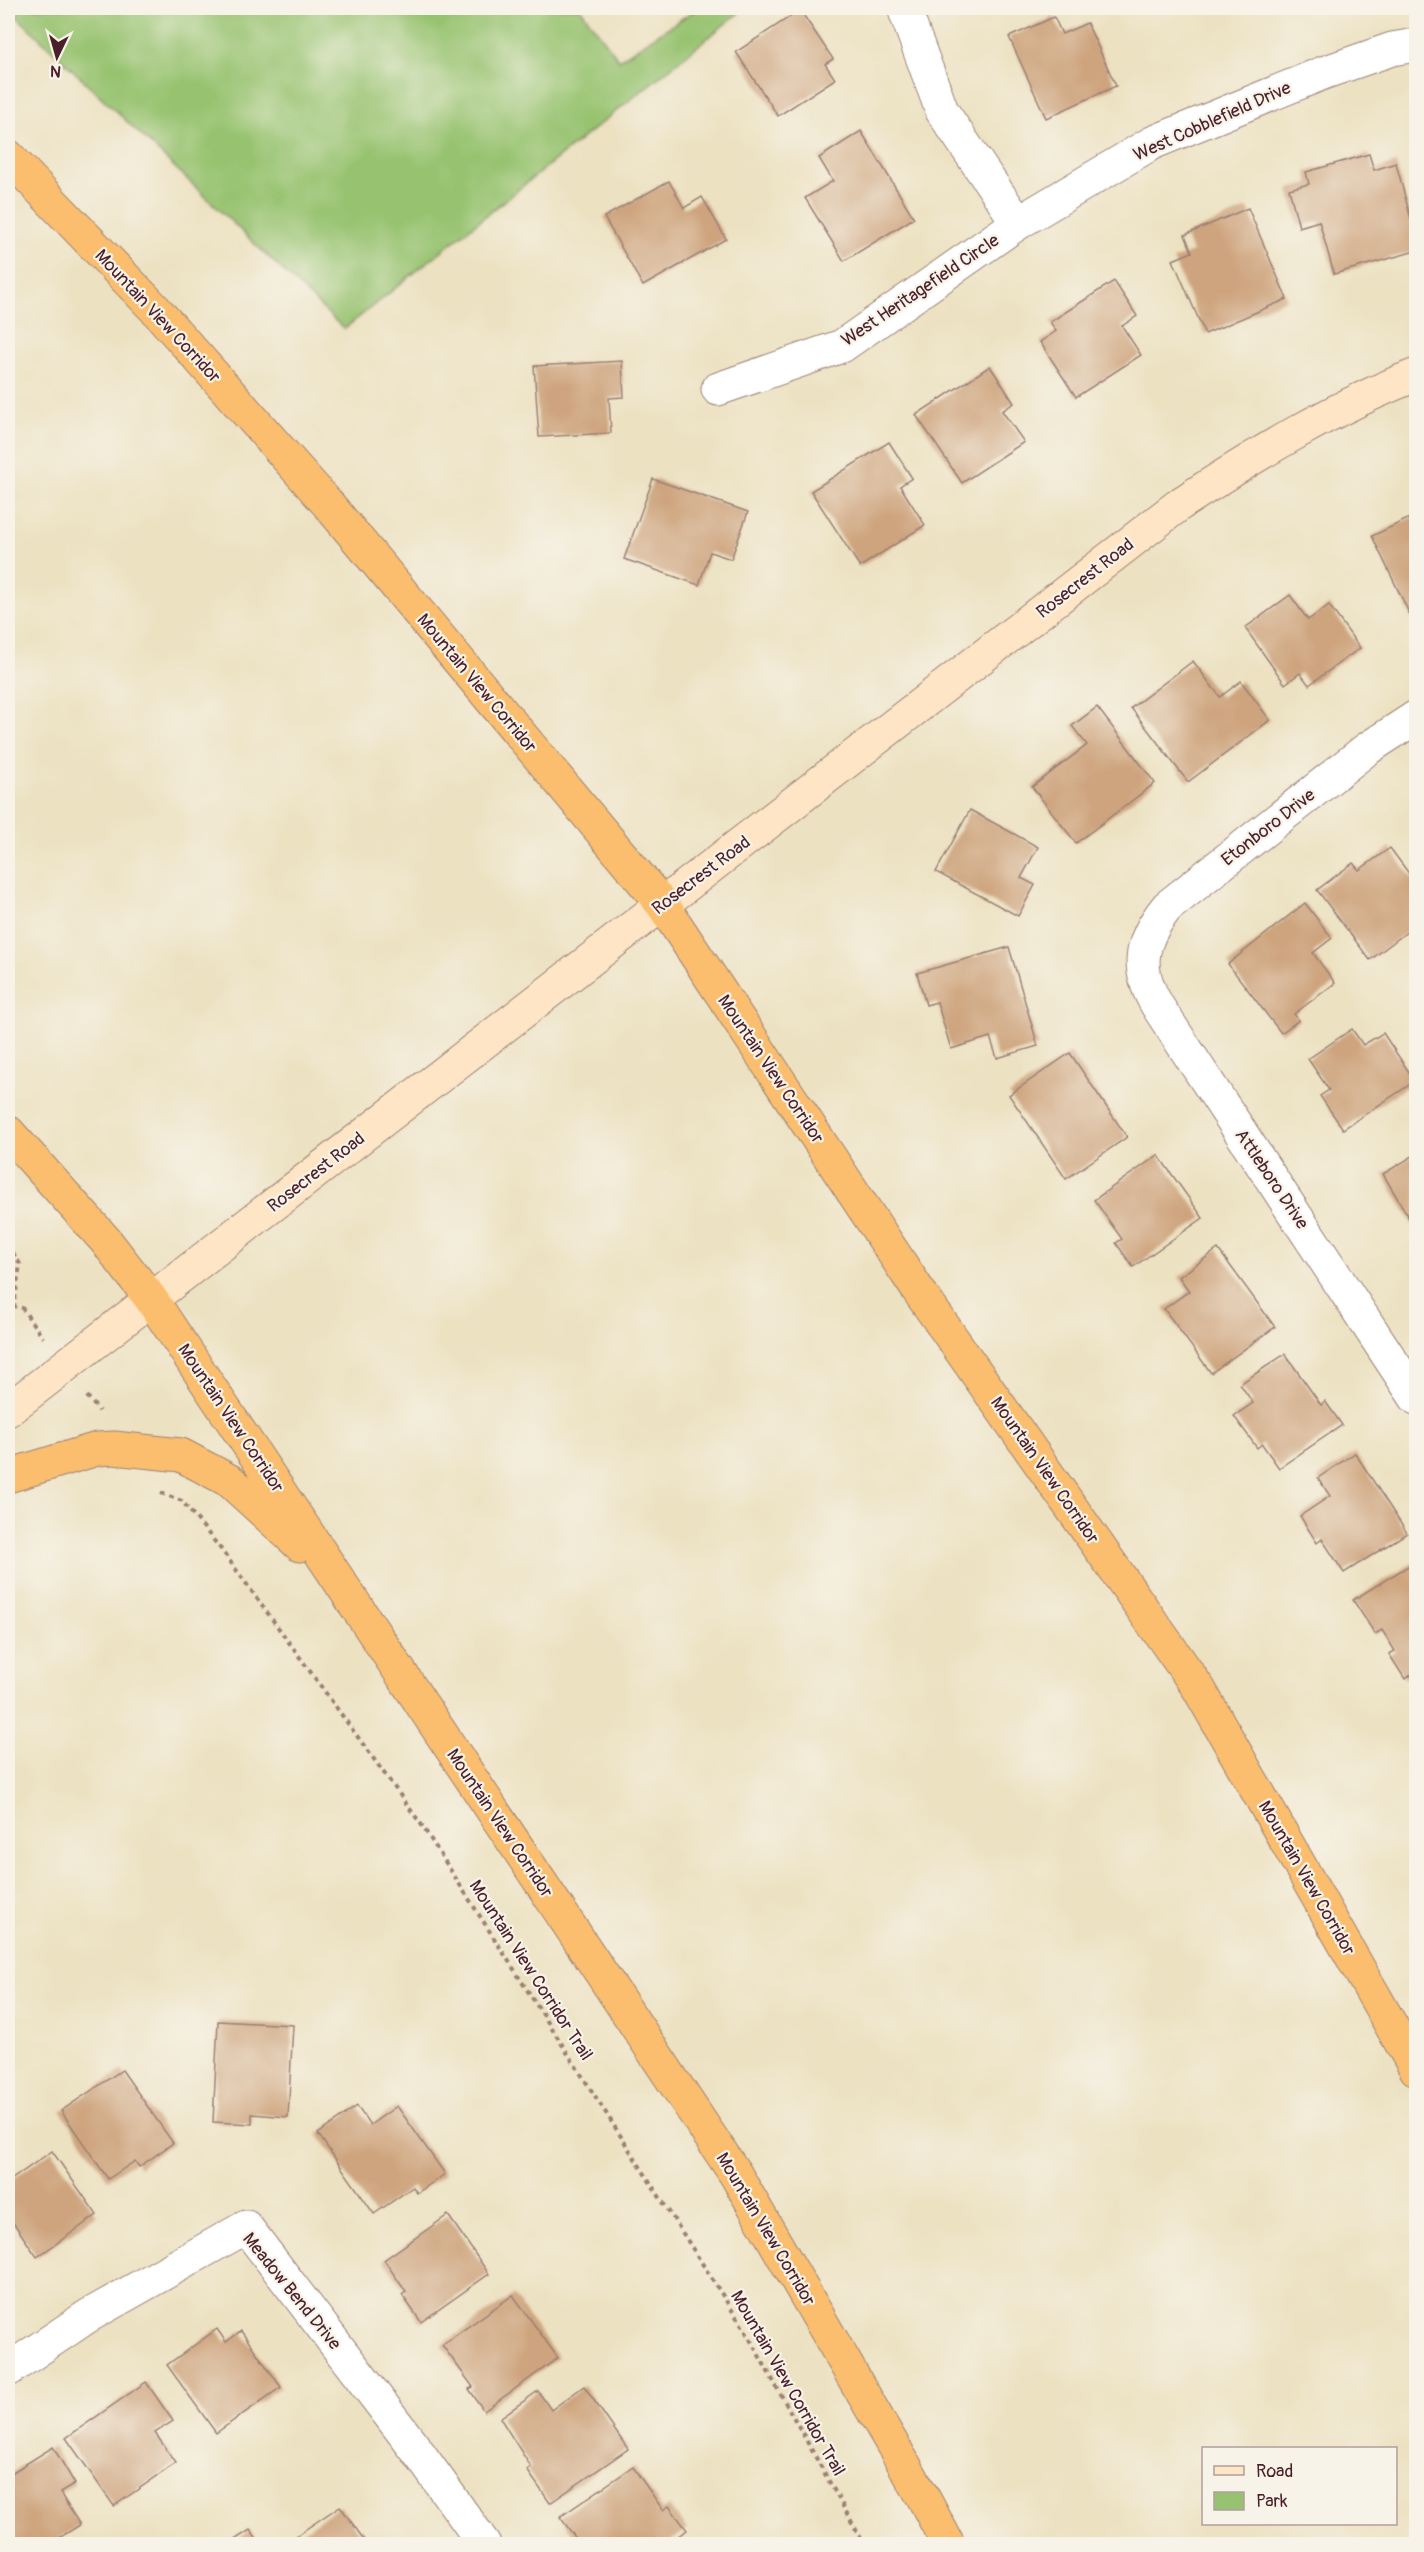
<svg xmlns="http://www.w3.org/2000/svg" width="1424" height="2552" viewBox="0 0 1424 2552" font-family="Pangolin,sans-serif">
<style>
.green{fill:#97c370;stroke:#70714e;stroke-width:1.5}
.building{fill:#cea47e}
.lines{fill:none;stroke-linecap:round;stroke-linejoin:round}
.minor-casing{stroke:#9b8076;stroke-width:35}
.secondary-casing{stroke:#9b8076;stroke-width:35}
.trunk-casing{stroke:#9b8076;stroke-width:35}
.path{stroke:#9b8076;stroke-width:4;stroke-dasharray:4.5 4.5;stroke-linecap:butt}
.minor{stroke:#fff;stroke-width:33}
.secondary{stroke:#fde5c5;stroke-width:33}
.trunk{stroke:#fabe6e;stroke-width:33}
.labels{text-anchor:middle;stroke-width:4.5;stroke-linejoin:round;paint-order:stroke}
.street-label{font-size:18px;fill:#4a1f2b;stroke:#f7f3e8}
</style>
<rect width="100%" height="100%" fill="#f7f3e8"/>
<filter id="ink" filterUnits="userSpaceOnUse"><feTurbulence type="fractalNoise" baseFrequency=".0167" numOctaves="2"/><feDisplacementMap in="SourceGraphic" scale="12" xChannelSelector="R" yChannelSelector="G"/><feConvolveMatrix kernelMatrix="1 2 1 2 8 2 1 2 1" color-interpolation-filters="sRGB"/></filter>
<filter id="wash" filterUnits="userSpaceOnUse"><feTurbulence type="fractalNoise" baseFrequency=".008" numOctaves="4" result="noise"/><feDisplacementMap in="SourceGraphic" scale="24" xChannelSelector="R" yChannelSelector="G"/><feGaussianBlur stdDeviation="1.35" result="paint"/><feColorMatrix in="noise" values="0 0 0 0 0 0 0 0 0 0 0 0 0 0 0 0 0 1.4 0 .05"/><feComposite in="paint" operator="in"/></filter>
<g filter="url(#wash)">
<rect width="100%" height="100%" fill="#ece1c1"/>
<!-- green -->
<path class="green" d="M8,8H580L619,60L698,8H745L344,329Z"/>
<g id="blocks">
<!-- building -->
<g class="building">
<path d="M800,10L833,59L825,64L835,79L778,116L736,52Z"/>
<path d="M1054,17L1062,34L1087,23L1116,86L1046,118L1009,37Z"/>
<path d="M861,131L914,218L844,261L805,198L833,181L819,158Z"/>
<path d="M1369,154L1374,170L1396,163L1416,238V251L1334,274L1319,221L1299,227L1289,189L1309,184L1306,172Z"/>
<path d="M669,181L684,208L702,197L726,239L643,286L604,217Z"/>
<path d="M1248,208L1287,299L1205,334L1173,260L1192,252L1185,235Z"/>
<path d="M1114,281L1137,316L1122,326L1141,355L1076,397L1040,342L1056,331L1050,322Z"/>
<path d="M622,361L624,397L609,398L611,433L539,437L534,366Z"/>
<path d="M990,366L1014,403L1002,411L1024,442L962,483L916,415Z"/>
<path d="M889,442L912,478L900,486L925,525L860,567L811,491Z"/>
<path d="M653,479L748,512L731,559L710,552L699,585L624,559Z"/>
<path d="M1416,515V617L1412,619L1372,536Z"/>
<path d="M1290,595L1308,620L1329,605L1360,648L1309,685L1300,673L1285,684L1245,628Z"/>
<path d="M1193,661L1220,697L1241,681L1270,720L1188,782L1131,708Z"/>
<path d="M1097,707L1155,783L1076,843L1032,787L1087,745L1072,726Z"/>
<path d="M970,810L1038,847L1021,878L1035,885L1018,916L936,872Z"/>
<path d="M1390,848L1416,883V925L1370,960L1317,890L1353,863L1359,870Z"/>
<path d="M1305,903L1332,938L1313,953L1335,983L1294,1014L1299,1020L1281,1033L1228,964Z"/>
<path d="M1009,947L1038,1046L997,1058L990,1037L951,1049L937,1002L926,1005L917,973Z"/>
<path d="M1352,1029L1363,1045L1383,1033L1415,1081L1343,1129L1320,1096L1329,1090L1308,1059Z"/>
<path d="M1070,1053L1127,1137L1066,1179L1009,1095Z"/>
<path d="M1416,1154V1230L1383,1174Z"/>
<path d="M1158,1155L1203,1218L1133,1267L1116,1243L1122,1239L1094,1200Z"/>
<path d="M1218,1249L1275,1327L1211,1373L1164,1309L1189,1291L1179,1277Z"/>
<path d="M1285,1354L1321,1405L1325,1401L1342,1425L1279,1468L1262,1444L1257,1448L1234,1416L1253,1403L1240,1384Z"/>
<path d="M1355,1453L1407,1533L1344,1573L1322,1539L1317,1543L1300,1516L1330,1496L1318,1478Z"/>
<path d="M1416,1561V1672L1405,1679L1389,1654L1395,1651L1382,1630L1375,1634L1353,1600Z"/>
<path d="M218,2021L293,2025L288,2117L252,2114V2124L213,2122Z"/>
<path d="M122,2070L173,2143L139,2167L135,2161L108,2179L61,2111Z"/>
<path d="M357,2106L370,2125L397,2106L445,2174L417,2193L413,2187L374,2214L318,2134Z"/>
<path d="M52,2151L97,2215L37,2257L8,2215V2182Z"/>
<path d="M448,2215L489,2274L421,2322L402,2295L406,2292L384,2260Z"/>
<path d="M513,2295L558,2358L484,2411L469,2389L473,2387L442,2345Z"/>
<path d="M217,2329L226,2342L241,2331L281,2387L216,2433L167,2365Z"/>
<path d="M146,2382L173,2421L155,2433L176,2463L114,2506L66,2438Z"/>
<path d="M584,2386L628,2449L550,2503L527,2470L531,2467L500,2418L538,2391L551,2410Z"/>
<path d="M53,2447L75,2484L60,2493L80,2525L49,2544H8V2475Z"/>
<path d="M633,2467L663,2510L669,2506L687,2530L666,2544H580L560,2517Z"/>
<path d="M340,2506L367,2544H284Z"/>
<path d="M250,2530L260,2544H228Z"/>
</g>
</g>
</g>
<g filter="url(#ink)">
<use href="#blocks" fill-opacity="0" stroke="#9b8076" stroke-width="1.5"/>
<g class="lines">
<!-- minor casing -->
<g class="minor-casing">
<g id="minor">
<path d="M904,8L942,111L1018,223"/>
<path d="M718,389L842,346L1018,223L1152,143L1323,73L1392,49L1416,45"/>
<path d="M1416,717L1367,749L1167,907C1138,943 1135,971 1160,1010L1416,1398"/>
<path d="M8,2370L88,2316L246,2227L421,2456L484,2544"/>
</g>
</g>
<!-- secondary casing -->
<g class="secondary-casing">
<path id="secondary" d="M8,1410L1180,504C1255,455 1332,408 1416,375"/>
</g>
<!-- trunk casing -->
<g class="trunk-casing">
<g id="trunk">
<path d="M8,156L155,309L328,504L662,904L918,1290L1199,1689L1416,2069"/>
<path d="M8,1132L106,1241L151,1299L736,2175L923,2497L948,2544"/>
<path d="M8,1476L97,1449L114,1448L181,1455L230,1481L300,1545"/>
</g>
</g>
<!-- path -->
<g class="path">
<path d="M8,1245L20,1264L14,1306L22,1308L43,1338"/>
<path d="M87,1396L99,1411"/>
<path d="M161,1493L182,1501L224,1553L421,1824L746,2332L864,2544"/>
</g>
<!-- minor -->
<use href="#minor" class="minor"/>
<!-- secondary -->
<use href="#secondary" class="secondary"/>
<!-- trunk -->
<use href="#trunk" class="trunk"/>
</g>
</g>
<g class="labels">
<!-- street labels -->
<g class="street-label">
<text transform="translate(1212 121) rotate(-24)" y="6">West Cobblefield Drive</text>
<text transform="translate(920 290) rotate(-34)" y="6">West Heritagefield Circle</text>
<text transform="translate(158 316) rotate(47)" y="6">Mountain View Corridor</text>
<text transform="translate(1085 578) rotate(-38)" y="6">Rosecrest Road</text>
<text transform="translate(477 683) rotate(50)" y="6">Mountain View Corridor</text>
<text transform="translate(1268 827) rotate(-38)" y="6">Etonboro Drive</text>
<text transform="translate(701 875) rotate(-37)" y="6">Rosecrest Road</text>
<text transform="translate(771 1069) rotate(56)" y="6">Mountain View Corridor</text>
<text transform="translate(316 1172) rotate(-38)" y="6">Rosecrest Road</text>
<text transform="translate(1272 1179) rotate(56)" y="6">Attleboro Drive</text>
<text transform="translate(231 1418) rotate(56)" y="6">Mountain View Corridor</text>
<text transform="translate(1045 1470) rotate(55)" y="6">Mountain View Corridor</text>
<text transform="translate(500 1823) rotate(56)" y="6">Mountain View Corridor</text>
<text transform="translate(1307 1878) rotate(60)" y="6">Mountain View Corridor</text>
<text transform="translate(531 1970) rotate(57)" y="6">Mountain View Corridor Trail</text>
<text transform="translate(766 2229) rotate(59)" y="6">Mountain View Corridor</text>
<text transform="translate(292 2291) rotate(51)" y="6">Meadow Bend Drive</text>
<text transform="translate(788 2383) rotate(60)" y="6">Mountain View Corridor Trail</text>
</g>
</g>
<!-- margin -->
<rect width="1424" height="2552" fill="none" stroke="#f7f3e8" stroke-width="30"/>
<!-- legend -->
<rect x="1202" y="2447" width="195" height="78" fill="#f7f3e8" stroke="#b29e9c" stroke-width="1.5"/>
<rect x="1214" y="2466" width="30" height="9" fill="#fde5c5" stroke="#b29e9c" stroke-width="1.5"/>
<text x="1256" y="2477" font-size="18" fill="#4a1f2b">Road</text>
<rect x="1214" y="2492" width="30" height="18" fill="#97c370" stroke="#b29e9c" stroke-width="1.5"/>
<text x="1256" y="2507" font-size="18" fill="#4a1f2b">Park</text>
<!-- north arrow -->
<g transform="translate(57 57) rotate(185)" stroke="#f7f3e8" stroke-width="4.5" paint-order="stroke">
<path d="M0-4.5L10 22L0 15L-10 22Z" fill="#4a1f2b"/>
<text y="-9" font-size="16" font-weight="bold" text-anchor="middle" fill="#4a1f2b">N</text>
</g>
</svg>
